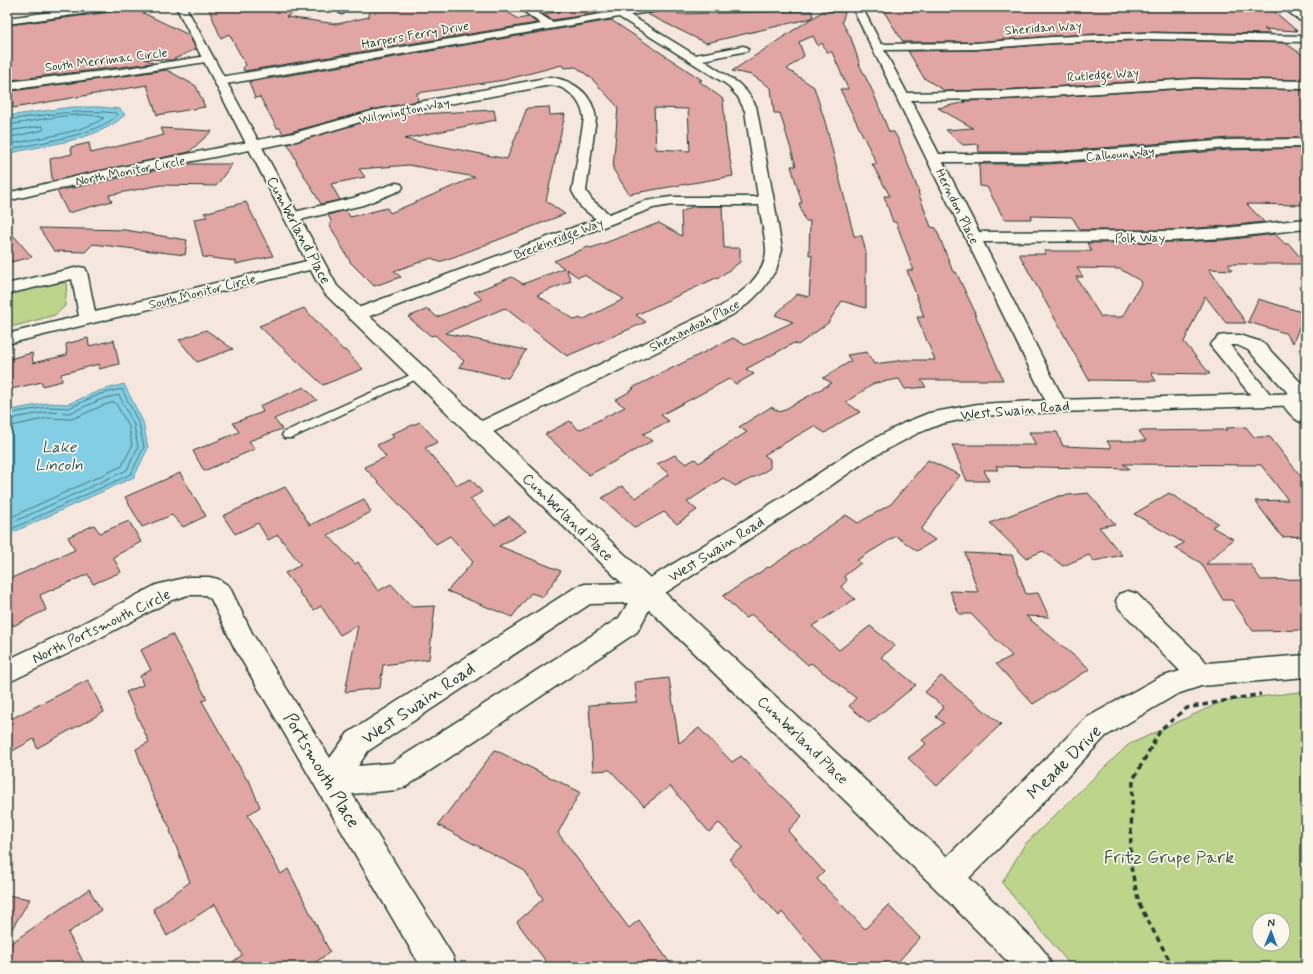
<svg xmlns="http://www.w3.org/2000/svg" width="1313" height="974" viewBox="0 0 1313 974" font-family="Mynerve,sans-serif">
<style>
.green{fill:#bdd58b;stroke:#6e8960;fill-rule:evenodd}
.water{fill:#83cee4;stroke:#5b949e}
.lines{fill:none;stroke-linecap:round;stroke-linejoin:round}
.shore{stroke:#47777a;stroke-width:1}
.building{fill:#e1a6a4;stroke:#1f3d34;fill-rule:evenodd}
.service-casing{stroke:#1f3d34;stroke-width:3}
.minor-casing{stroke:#1f3d34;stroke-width:3}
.tertiary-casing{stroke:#1f3d34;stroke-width:3}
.path{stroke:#1f3d34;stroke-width:3.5;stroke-dasharray:5.5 4;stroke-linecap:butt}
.service{fill:#fbf7ec;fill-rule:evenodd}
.minor{fill:#fbf7ec;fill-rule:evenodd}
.tertiary{fill:#fbf7ec;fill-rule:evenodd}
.labels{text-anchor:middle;stroke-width:3.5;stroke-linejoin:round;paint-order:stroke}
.far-street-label{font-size:13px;fill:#1f3d34;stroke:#fbf7ec}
.street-label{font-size:15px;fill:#1f3d34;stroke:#fbf7ec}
.water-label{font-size:16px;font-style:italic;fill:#335a57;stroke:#fbf7ec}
.near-street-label{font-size:18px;fill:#1f3d34;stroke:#fbf7ec}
.near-park-label{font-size:18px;fill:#3f5b45;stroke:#fbf7ec}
</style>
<rect width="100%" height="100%" fill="#f6e7de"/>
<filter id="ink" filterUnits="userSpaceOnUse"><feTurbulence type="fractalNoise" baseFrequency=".025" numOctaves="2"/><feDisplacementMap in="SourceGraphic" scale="8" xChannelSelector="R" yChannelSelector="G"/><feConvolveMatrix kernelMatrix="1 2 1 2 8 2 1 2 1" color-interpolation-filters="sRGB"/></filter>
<g filter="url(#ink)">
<!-- green -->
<g class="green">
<path d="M57,283H67L65,306L55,315L15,326L7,325V294Z"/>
<path d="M1306,691V967H1072L1002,883L1025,844L1128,745L1221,702ZM1259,920H1283V944H1259Z"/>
</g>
<!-- water -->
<g class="water">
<path d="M72,107H100L120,109L125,115C95,142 45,144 7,154V116Z"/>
<path d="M124,384L143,422L148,448L134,477L7,535V413L16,409L48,403L68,404L99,391Z"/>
</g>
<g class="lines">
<!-- shore -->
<g class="shore">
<path d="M7,120C44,115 80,109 117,113L118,115C93,137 39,142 7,150"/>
<path d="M7,125C33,122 80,109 104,118C80,134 35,138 7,145"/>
<path d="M7,131L42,126L44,128L43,130L7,138"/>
<path d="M7,416L17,412L48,407L69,408L100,394L122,389L139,424L144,447L131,474L7,531"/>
<path d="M7,421L19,417L48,412L70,413L102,399L119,395L134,425L138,447L127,470L7,525"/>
<path d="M7,427L48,418L72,419L104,405L115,402L129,427L132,446L122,466L7,519"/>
</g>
</g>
<!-- building -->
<g class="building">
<path d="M208,7H304L286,17L337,24L369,17L370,7H501L518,19L529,17L537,23L244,71L243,68L246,65L229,34L221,38Z"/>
<path d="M557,7H592L601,13L552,20L543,14L561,11Z"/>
<path d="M668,7H678V14L812,11L813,18L823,11L845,12L842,22L851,38L860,65L859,64L873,92L889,132H894L899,141L919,192H918L931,227L936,228L953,272H956L975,312H974L1003,380H921L926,387L905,389L899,379L875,383L846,402L860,412L843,421L825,433L814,426L764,455L770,459V468L759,475L735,486L723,478L687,502L697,510L677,524L664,512L635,528L602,498L622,486L636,498L669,474L657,464L675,455L686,464L695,459L699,463L747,432L739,427L771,407L780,412L832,383L823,378L851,361L847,355L867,352L874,364L905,360H935L917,317H924L907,270H914L909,260H910L896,222H893L884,196H890L872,164H877L840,89H848L832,52H827L822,43L818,46L813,36L799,42L804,56L787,69L814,87L826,125L854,236H862L866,253V308L842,301L828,323L798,345L794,343L746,369L754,374L736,384L729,379L661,415L669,421L643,434L652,441L589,475L545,434L570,421L579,430L625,407L615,400L634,389L632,388L733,338L745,345L793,322L775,315L797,294L809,297L812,255H809L810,221H805L799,203H802L791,166H796L780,113H774L771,88L752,75L732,71L812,18L706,43L647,14L662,11Z"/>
<path d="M881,7H1256L1275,12L1297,31L1264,29L1271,34L1145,32L1052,36L976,42H903Z"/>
<path d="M135,9L189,35L196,49L172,60L145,59L153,63L11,80V78H7V31L10,30L9,25Z"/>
<path d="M611,20L702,80L699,81L723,99L726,137L733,176L629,194L613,169L618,107L591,78L576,67L564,68L562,65L504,80L417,93L418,101L372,110L283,134L280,128H277L260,97L255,98L249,82ZM654,108L688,109L690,151L656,149Z"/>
<path d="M1145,40L1285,43L1306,57V80L1194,78L1001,90L945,91L924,78L908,51L976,50L1052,44Z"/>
<path d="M167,70L196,86L205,107L157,115L147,85L13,108L12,91Z"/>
<path d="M1194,88L1306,90V138H1229L1049,152H979L978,144L963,145L946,130L973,128L938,108L966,102L963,101L1001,100Z"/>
<path d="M549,107L550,115L565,114L546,201L565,214L459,255L439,262L432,258L394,271L401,277L374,286L351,263L329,224L332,223L328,215L346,210L350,217L387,208L390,213L475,177L409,165L359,169L365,177L331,184L340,200L321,204L296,162H297L288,144L374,119L419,111V114L494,110L496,120L404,139L507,159L527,108Z"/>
<path d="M161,128L212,131L189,152L53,181L52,179L50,159L72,154L71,147L89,143L91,153L164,135Z"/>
<path d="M1306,148V205L1247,204L1264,222L1225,226L1170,230H1080L1072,217L1031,216L1032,219H1004L987,187L980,186L979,164H1049L1229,150Z"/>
<path d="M187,164H232L216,186L161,185L109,195L112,201L68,213L57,191Z"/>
<path d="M246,202L273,256L236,264V261L203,257L194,219L207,217L204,213Z"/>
<path d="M694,206H722L724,248H740V262L717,279L716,278L636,315L646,322L567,356L505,308L445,333L526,350L508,378L459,367L464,361L435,335L431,336L408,317L428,309L437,317L482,299L474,292L512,277L523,284L564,268L554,261L588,247L591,248L659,223L682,236L681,212ZM566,269L578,277L584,275L624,299L582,320L580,318L575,320L537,295L571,281Z"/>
<path d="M7,228L32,257L7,263Z"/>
<path d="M39,228L125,230L187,240L185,255L93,244L85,252L54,251Z"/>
<path d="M1275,234L1285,244H1289L1306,264H1228L1232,270L1209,269L1246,323H1226L1205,296L1184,342L1210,374L1151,373L1156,381L1089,380L1019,254H1046L1044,251H1092L1087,243L1170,242L1225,240ZM1077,268L1120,269L1142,282L1122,317H1101L1076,277H1083Z"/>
<path d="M1258,299L1305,313L1293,343L1285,333L1248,322Z"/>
<path d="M304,308L343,350H345L363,369L323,385L259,326Z"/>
<path d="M206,330L233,349L197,362L179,340Z"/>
<path d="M88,338L89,346L114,340L119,364L99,369V364L61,374L62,381L42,386V382L11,389L9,359L32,353L33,363L67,355L66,344Z"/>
<path d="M304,387L317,400L274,419L282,429L249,441L255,449L204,471L193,451L239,432L233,423L263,412L260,406Z"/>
<path d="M420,422L438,442L425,448L457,485L471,479L482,492L470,499L495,525L509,516L526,531L499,546L561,571L543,597L531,593L512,617L447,591L473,562L450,536L436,544L364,467L386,457L377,445L394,437L391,434Z"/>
<path d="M1246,427L1254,437H1270L1306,483V536L1282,537L1255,501L1288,500L1261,465L1123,464L1130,469L996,466L998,470H984L989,481H967L952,445H1036L1029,432H1057L1063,446L1111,448L1107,441H1146L1139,431L1227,430L1226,428Z"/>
<path d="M928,460L960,475L921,530L935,540L917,551L896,536L857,560L861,563L844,576L847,580L841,587L855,599L812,626L839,650L870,626L895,646L881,657L916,685L869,723L849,706L856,698L811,663L808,665L752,615L745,618L723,596L768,567L769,568L846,515L858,523L891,504Z"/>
<path d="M180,473L206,516L183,527L172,515L142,527L125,497Z"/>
<path d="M285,487L310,525L364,499L371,512L328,535L355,564L358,562L378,591L391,584L412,607L435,606L429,659L383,665L380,688L345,692L358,625L340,635L321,606L314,610L299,593L300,592L285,573L301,565L278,535L268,540L258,523L235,534L223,516Z"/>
<path d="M1088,493L1115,524L1099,527L1122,555L1094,561L1089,555L1063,566L1043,551L1026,558L990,523L1059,496Z"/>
<path d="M1169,493L1218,523L1212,527L1233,539L1206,564H1250L1261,580L1306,579V630L1253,631L1232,600H1223L1201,563L1175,548L1184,543L1134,514Z"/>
<path d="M129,521L141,542L113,557L121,572L93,584L88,574L40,595L46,610L13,626L7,610V580L75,550L68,537L94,525L100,533Z"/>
<path d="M965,553L1012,555L1026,594L1038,593L1049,617L1026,616L1090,669L1033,704L996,664L1012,656L971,614H959L950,591L978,592Z"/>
<path d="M172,634L207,699L202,701L247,780H249L260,807L248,815L281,874L288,869L330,952L309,967H226L242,955L215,904L167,936L153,909L190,882L170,831L171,830L151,791L136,749L149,742L126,692L143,685L140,676L151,670L141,650Z"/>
<path d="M941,676L1001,724L937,786L908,758L926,744L922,740L944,723L936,717L944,707L925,692Z"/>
<path d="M669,678L679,743L699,728L732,762L741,756L802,816L788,831L824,872L817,879L865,929L888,905L920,938L893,967H829L782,912L779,916L729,859L743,847L719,823L709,832L670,786L644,806L610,770L593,771L589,705L637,702L635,682Z"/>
<path d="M88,680L104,712L37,748L34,739L7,754V721Z"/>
<path d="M495,750L580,792L558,833L629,928L639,920L673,967H550L517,922L543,899L525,871L438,825Z"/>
<path d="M89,889L101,910L68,933L86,967H14L7,952V946Z"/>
<path d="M7,895L30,899L7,937Z"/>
</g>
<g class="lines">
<!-- service casing -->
<g class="service-casing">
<path id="service" d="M419,371L423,372L425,374L423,376L292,438H284L282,435L284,432Z"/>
</g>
<!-- minor casing -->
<g class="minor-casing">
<g id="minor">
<path d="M88,7H115L110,10L7,24V18Z"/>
<path d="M342,7H354L342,14L337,11Z"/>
<path d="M518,7H529L552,22L644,7H667L662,10L630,15L695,55L743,46L747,47L748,49L747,51L703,60L738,83L747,92L756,106L774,201L782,250L776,270L763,289L749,303L732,315L485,436L478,438L471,436L468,431L471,426L720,307C739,295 767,275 766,249C765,234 761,220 759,205H671L653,208L362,319L356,320L350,319L347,315L350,311L596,219L581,207L572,191L584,118C581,100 568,87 551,85L374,118L296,141L91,181L7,201V193L91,173L294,133L372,111L551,77C574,81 592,93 596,118L586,191L592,200L609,214L645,201L671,197H758L745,111L738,97L726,84L619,17L220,85L216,83L214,81L216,79L220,77L541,24Z"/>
<path d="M852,7H862L881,44L976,43L1052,37L1145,33L1306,36V42L1145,39L1052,43L976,49L884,50L907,93L1001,91L1194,79L1306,81V89L1194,87L1001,99L911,100L939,154H1049L1229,140L1306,139V147L1229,148L1049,162H943L979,232L1170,231L1225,228L1306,219V229L1225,238L1170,241L983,242L1067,406L1064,410L1057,412L1050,410Z"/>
<path d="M208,56L214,59L212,61L121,75L7,90V82L121,69Z"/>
<path d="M396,183L401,184L403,187L401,190L363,205L291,222L286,220L283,217L286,214L353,198Z"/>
<path d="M315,259L321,261L323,264L321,267L7,344V334L79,316L72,279L7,294V284L79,267L85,268L87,272L95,312Z"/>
<path d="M1225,335H1239L1262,342L1306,388V424C1295,422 1286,410 1280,400L1283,396L1289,394L1248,350L1237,345H1230L1275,400L1272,404L1265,406L1258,404L1210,345L1219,336Z"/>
<path d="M188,577H209L218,579L229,586L252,633L330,758L348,733L576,587L585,584L646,583L655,586L658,593L637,632L407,786L397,790L352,794L452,955L457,967H421L234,647L211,599L205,595H188L172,600L90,643L7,683V660L72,629L156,585ZM628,603L619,618L392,763L358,766L368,751L590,604Z"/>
<path d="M1128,591L1137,594L1207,663L1306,655V677L1201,686L1177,694L1106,736L1018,829L958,889L947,894L936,889L931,878L936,867L996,809L1086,718L1158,678L1180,671L1119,608L1116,601L1119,594Z"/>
</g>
</g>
<!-- tertiary casing -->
<g class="tertiary-casing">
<g id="tertiary">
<path d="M176,7H186L337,286L650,578L797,488L855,449L904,423L929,413L978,404L1057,400L1306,393V405L1057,412L978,416L941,424L918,433L869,459L813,498L665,593L958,867L1039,945L1047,955L1052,967H1013L936,889L325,294L316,280Z"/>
<path d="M1282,7H1294L1306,15V23L1302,22Z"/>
</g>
</g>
<!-- path -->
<path class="path" d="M1173,967L1139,904L1130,862L1133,780L1161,729L1187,708L1261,694"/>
<!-- service -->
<use href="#service" class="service"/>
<!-- minor -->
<use href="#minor" class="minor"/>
<!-- tertiary -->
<use href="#tertiary" class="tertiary"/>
</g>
</g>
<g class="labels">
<!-- far-street labels -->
<g class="far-street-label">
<text transform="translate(1043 27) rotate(-4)" y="5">Sheridan Way</text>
<text transform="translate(415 34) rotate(-10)" y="5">Harpers Ferry Drive</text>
<text transform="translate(106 59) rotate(-7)" y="5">South Merrimac Circle</text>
<text transform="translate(1103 74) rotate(-4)" y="5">Rutledge Way</text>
<text transform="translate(404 110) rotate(-11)" y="5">Wilmington Way</text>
<text transform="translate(1120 153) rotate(-5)" y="5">Calhoun Way</text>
<text transform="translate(130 170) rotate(-11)" y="5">North Monitor Circle</text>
<text transform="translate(958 206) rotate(64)" y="5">Herndon Place</text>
<text transform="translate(1140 237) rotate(-1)" y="5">Polk Way</text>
<text transform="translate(558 238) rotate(-21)" y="5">Breckinridge Way</text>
<text transform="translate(202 291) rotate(-14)" y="5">South Monitor Circle</text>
<text transform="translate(694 325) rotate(-27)" y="5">Shenandoah Place</text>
</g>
<!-- street labels -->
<g class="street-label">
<text transform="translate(299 230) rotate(62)" y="5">Cumberland Place</text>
<text transform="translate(1015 410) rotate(-5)" y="5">West Swain Road</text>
<text transform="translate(568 517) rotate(44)" y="5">Cumberland Place</text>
<text transform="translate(716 549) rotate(-32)" y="5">West Swain Road</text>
<text transform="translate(101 626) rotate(-26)" y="5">North Portsmouth Circle</text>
<text transform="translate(803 740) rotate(44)" y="5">Cumberland Place</text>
</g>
<!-- water labels -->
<g class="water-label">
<text x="59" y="452">Lake<tspan x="59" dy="18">Lincoln</tspan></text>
</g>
<!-- near-street labels -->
<g class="near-street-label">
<text transform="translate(418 703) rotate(-34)" y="6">West Swain Road</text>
<text transform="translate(1064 762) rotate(-45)" y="6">Meade Drive</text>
<text transform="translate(322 770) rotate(59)" y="6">Portsmouth Place</text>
</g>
<!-- near-park labels -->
<g class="near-park-label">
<text x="1169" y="863">Fritz Grupe Park</text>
</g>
</g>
<!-- margin -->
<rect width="1313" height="974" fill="none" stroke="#fbf7ec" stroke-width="24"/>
<rect x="12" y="12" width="1289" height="950" fill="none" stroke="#1f3d34" stroke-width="1.5" filter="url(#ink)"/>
<!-- north arrow -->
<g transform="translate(1271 932) rotate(1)"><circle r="19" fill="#fbf7ec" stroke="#a3ada2"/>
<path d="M0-3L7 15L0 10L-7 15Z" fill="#1f6fb2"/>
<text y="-6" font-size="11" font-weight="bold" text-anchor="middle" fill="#1f3d34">N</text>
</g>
</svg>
